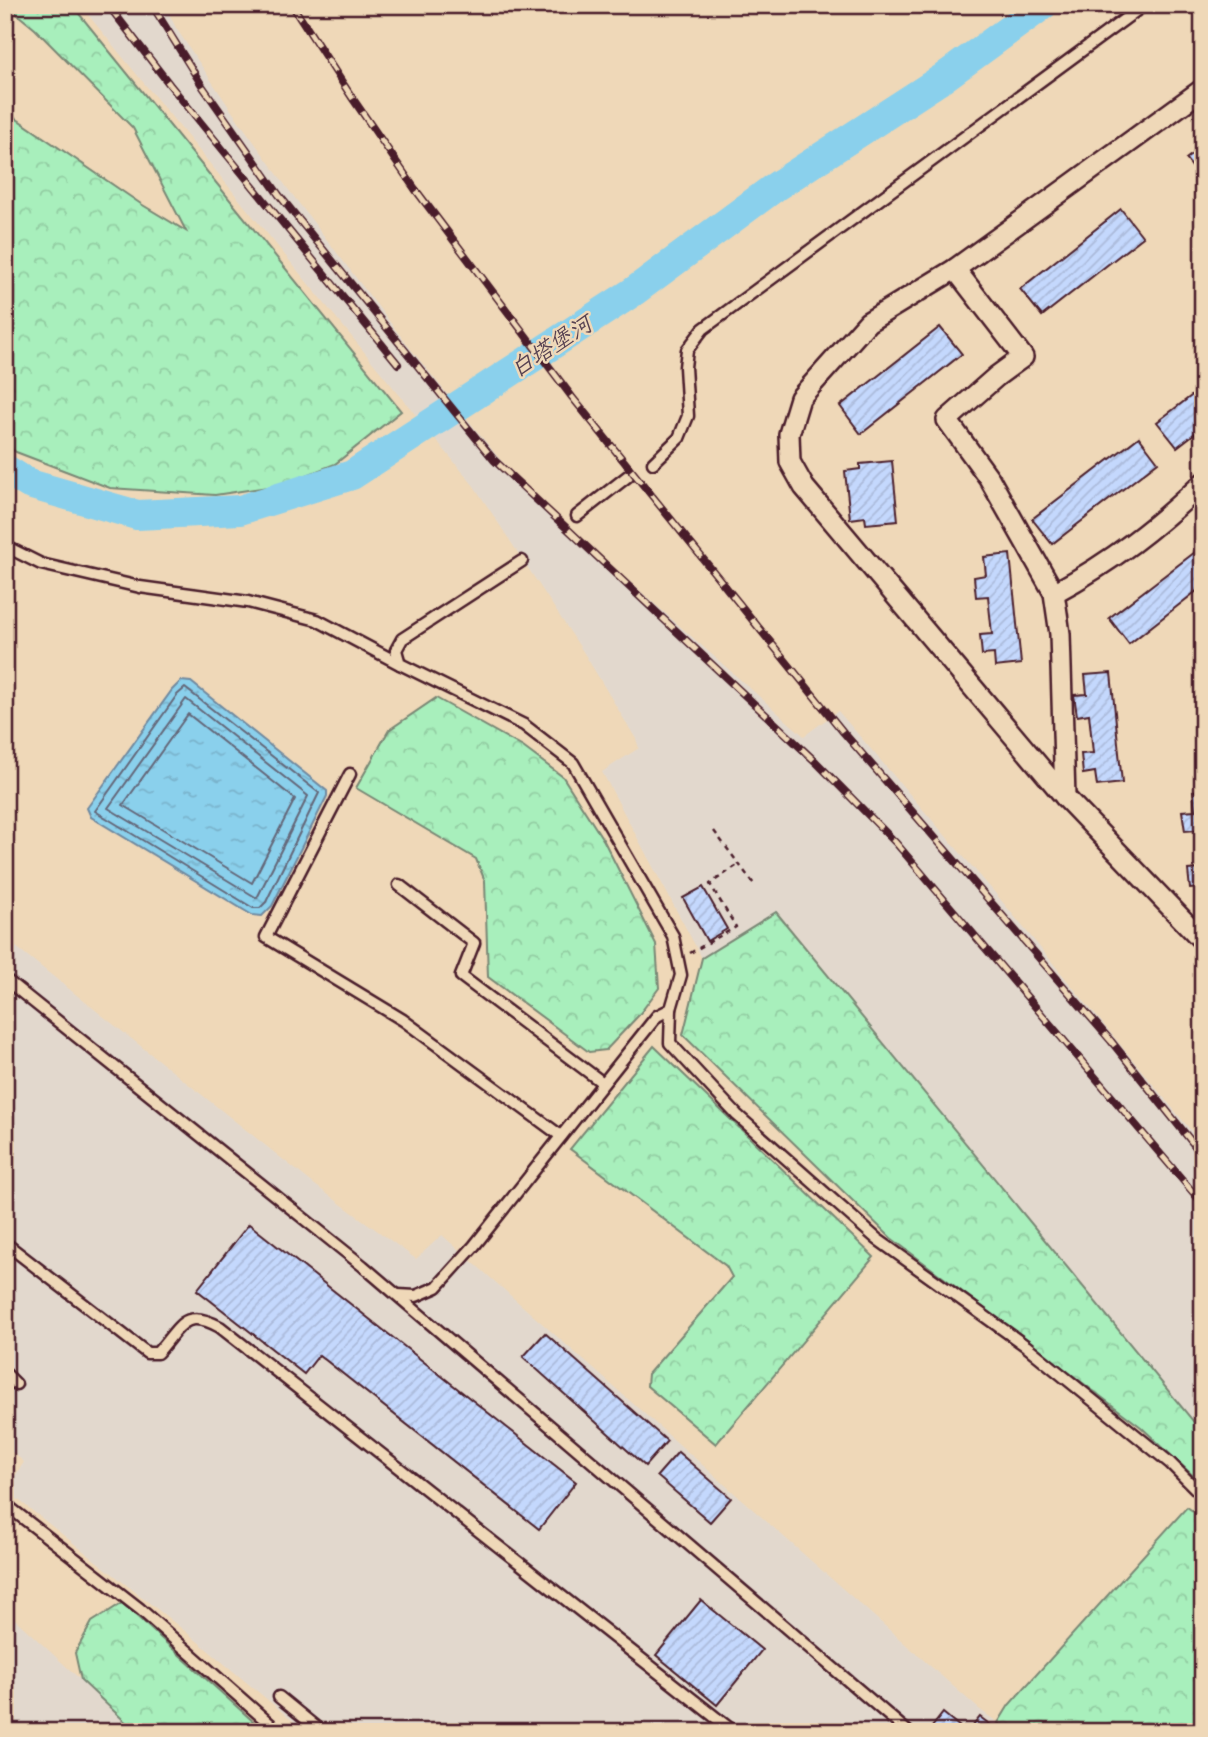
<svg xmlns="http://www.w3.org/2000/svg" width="1208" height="1737" viewBox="0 0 1208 1737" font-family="Mali,'LXGW WenKai TC',sans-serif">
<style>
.built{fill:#e2d8cd}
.forest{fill:url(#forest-crowns);stroke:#798774;stroke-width:2}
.water{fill:url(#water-ripples);stroke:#70899f;stroke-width:2}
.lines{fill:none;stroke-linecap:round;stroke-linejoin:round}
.shore{stroke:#646678;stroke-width:2}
.river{stroke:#8ad0ec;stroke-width:30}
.building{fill:url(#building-hatch);stroke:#4a1f2b;stroke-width:2}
.lane-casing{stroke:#4a1f2b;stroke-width:15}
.street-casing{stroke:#4a1f2b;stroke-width:24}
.path{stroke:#4a1f2b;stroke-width:2.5;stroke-dasharray:5 5;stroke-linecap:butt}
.lane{stroke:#efd8b8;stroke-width:10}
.street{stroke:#efd8b8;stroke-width:19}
.rail-casing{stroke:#4a1f2b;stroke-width:8}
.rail{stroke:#efd8b8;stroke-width:5;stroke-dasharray:16;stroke-linecap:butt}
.labels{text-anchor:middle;stroke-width:5;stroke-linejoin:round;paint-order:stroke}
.water-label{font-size:23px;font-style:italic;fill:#574252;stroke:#efd8b8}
</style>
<defs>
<pattern id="forest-crowns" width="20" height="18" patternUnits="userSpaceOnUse" patternTransform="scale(1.75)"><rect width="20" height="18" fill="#a8efbc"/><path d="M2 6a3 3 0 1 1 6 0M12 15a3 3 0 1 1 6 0" fill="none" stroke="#92cca2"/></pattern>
<pattern id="water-ripples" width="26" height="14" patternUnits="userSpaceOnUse" patternTransform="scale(1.75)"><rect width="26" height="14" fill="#8ad0ec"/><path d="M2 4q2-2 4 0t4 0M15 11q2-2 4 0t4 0" fill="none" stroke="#79b2cb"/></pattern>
<pattern id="building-hatch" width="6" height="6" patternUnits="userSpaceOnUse" patternTransform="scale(1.75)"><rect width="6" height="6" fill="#c4d8fd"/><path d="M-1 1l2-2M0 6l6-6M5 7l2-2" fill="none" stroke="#aab9d9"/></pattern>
</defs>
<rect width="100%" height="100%" fill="#efd8b8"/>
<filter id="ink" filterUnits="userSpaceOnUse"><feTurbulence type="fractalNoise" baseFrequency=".0143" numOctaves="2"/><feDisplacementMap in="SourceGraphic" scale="14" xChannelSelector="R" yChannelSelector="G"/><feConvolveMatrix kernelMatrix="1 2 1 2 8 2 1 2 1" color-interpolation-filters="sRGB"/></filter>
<g filter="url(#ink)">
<!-- built -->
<g class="built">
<path d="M80,5H165L176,28L231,110L288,189L409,347L502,462L587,544L804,736L838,711L995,893L1203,1145V1433L777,912L702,958L602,772L639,748L636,739L584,653L474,486Z"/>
<path d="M5,938L315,1185L416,1259L442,1235L979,1709L1011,1732H306L190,1635L6,1490L24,1462L5,1446Z"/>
<path d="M5,1610L81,1680L136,1732H5Z"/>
</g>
<!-- forest -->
<g class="forest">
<path d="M6,5H72L401,411L335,464L281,485L215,495L110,488L16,452L5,445V111L141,204L186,231L133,128L35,29Z"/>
<path d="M436,698L523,747L563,777L604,841L656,944L659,988L638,1016L606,1050L589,1052L488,977L485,881L476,859L356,788L389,730Z"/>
<path d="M776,912L1203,1433V1485L1141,1427L891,1238L683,1035L702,958Z"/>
<path d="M654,1046L874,1257L716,1444L647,1386L648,1374L732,1277L726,1266L570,1149Z"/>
<path d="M1187,1507L1203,1518V1732H1011L998,1723L1009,1705Z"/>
<path d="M122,1603L265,1732H136L81,1680L75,1653L92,1622Z"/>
</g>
<!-- water -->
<path class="water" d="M181,681L191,682L327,791V796L272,906L262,916L252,915L91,817L87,808L172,690Z"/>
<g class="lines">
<!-- shore -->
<g class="shore">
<path d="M185,688L319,793L266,902L260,908H253L95,811L177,695Z"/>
<path d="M186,699L308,796L257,898L108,808Z"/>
<path d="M188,714L295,799L252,883L123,805Z"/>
</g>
<!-- river -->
<path class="river" d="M5,469L29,484L137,515L240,510L352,475L633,292L775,187L943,78L1043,5"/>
</g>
<!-- building -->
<g class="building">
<path d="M1203,146V181L1186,159Z"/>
<path d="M1121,209L1143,237L1042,316L1020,289Z"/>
<path d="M940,327L962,354L861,434L840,406Z"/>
<path d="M1203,387V427L1177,447L1157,422Z"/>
<path d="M1139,437L1158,462L1052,544L1032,519Z"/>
<path d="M892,461L898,521L866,524L865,517L850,519L845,471L860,469V464Z"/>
<path d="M1203,546V586L1129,644L1109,618Z"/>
<path d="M1010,554L1021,664L995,667L994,654L982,655L980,635L992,634L988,596L976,597L974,577L986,575L984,557Z"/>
<path d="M1111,673L1122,783L1097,786L1095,772L1083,774L1081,754L1093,753L1089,714L1077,716L1074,695L1087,694L1085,675Z"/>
<path d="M1203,790V888L1190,889L1188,870L1201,869L1197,830L1185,831L1182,811L1195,810L1193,791Z"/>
<path d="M703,887L727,929L707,941L683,898Z"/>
<path d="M249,1224L576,1482L539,1529L319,1355L304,1374L197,1290Z"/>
<path d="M545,1333L667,1441L645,1466L523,1357Z"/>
<path d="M678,1452L731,1498L710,1522L657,1476Z"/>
<path d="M701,1600L762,1650L717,1705L656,1655Z"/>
<path d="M943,1713L966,1732H938L932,1727Z"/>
<path d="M980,1717L1000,1732H978L972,1727Z"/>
</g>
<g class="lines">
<!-- lane casing -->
<g class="lane-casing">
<g id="lane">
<path d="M653,463L679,438L688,416L685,367L687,350L703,329L1144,5"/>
<path d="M577,516L628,476"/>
<path d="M5,546L41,564L140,587L248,602L317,620L400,664"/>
<path d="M522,561L402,639L396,650L400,664L524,725L573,763L673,936L681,975L671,1009L670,1043L737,1115L877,1239L1026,1346L1170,1463L1203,1496"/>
<path d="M350,774L266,937L403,1020L561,1136"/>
<path d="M399,885L474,943L461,976L603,1083"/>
<path d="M5,979L363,1266L908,1732"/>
<path d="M5,1243L147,1353H157C180,1328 183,1307 220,1327L734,1732"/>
<path d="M398,1295L416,1296L437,1287L474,1246L657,1016L671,1009"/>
<path d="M5,1373L16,1384"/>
<path d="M5,1504L140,1609L279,1732"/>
<path d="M279,1697L322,1732"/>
</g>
</g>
<!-- street casing -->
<g class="street-casing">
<g id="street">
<path d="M1203,89L955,269L868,322L800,398L789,434L790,462L804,487L1065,797L1203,941"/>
<path d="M955,269L1023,357L997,376L947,420L989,478L1054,593L1060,634L1065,797"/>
<path d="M1054,593C1113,561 1155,528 1203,483"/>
</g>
</g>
<!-- path -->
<g class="path">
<path d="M714,831L754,884"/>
<path d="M690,953L736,927L710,884L739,864"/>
</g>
<!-- lane -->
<use href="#lane" class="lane"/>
<!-- street -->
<use href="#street" class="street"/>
<!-- rail casing -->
<g class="rail-casing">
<g id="rail">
<path d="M108,5L170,85L398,364"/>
<path d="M152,5L203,87L279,195L494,460L816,762L896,843L1203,1204"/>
<path d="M292,5L353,99L415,189L572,397L844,733L1111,1041L1203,1156"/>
</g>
</g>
<!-- rail -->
<use href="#rail" class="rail"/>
</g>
</g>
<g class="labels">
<!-- water labels -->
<g class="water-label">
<text transform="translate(551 346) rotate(-33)" y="8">白塔堡河</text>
</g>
</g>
<!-- margin -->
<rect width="1208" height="1737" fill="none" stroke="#efd8b8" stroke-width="28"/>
<rect x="14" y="14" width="1180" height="1709" fill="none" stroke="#4a1f2b" stroke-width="2.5" filter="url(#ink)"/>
</svg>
